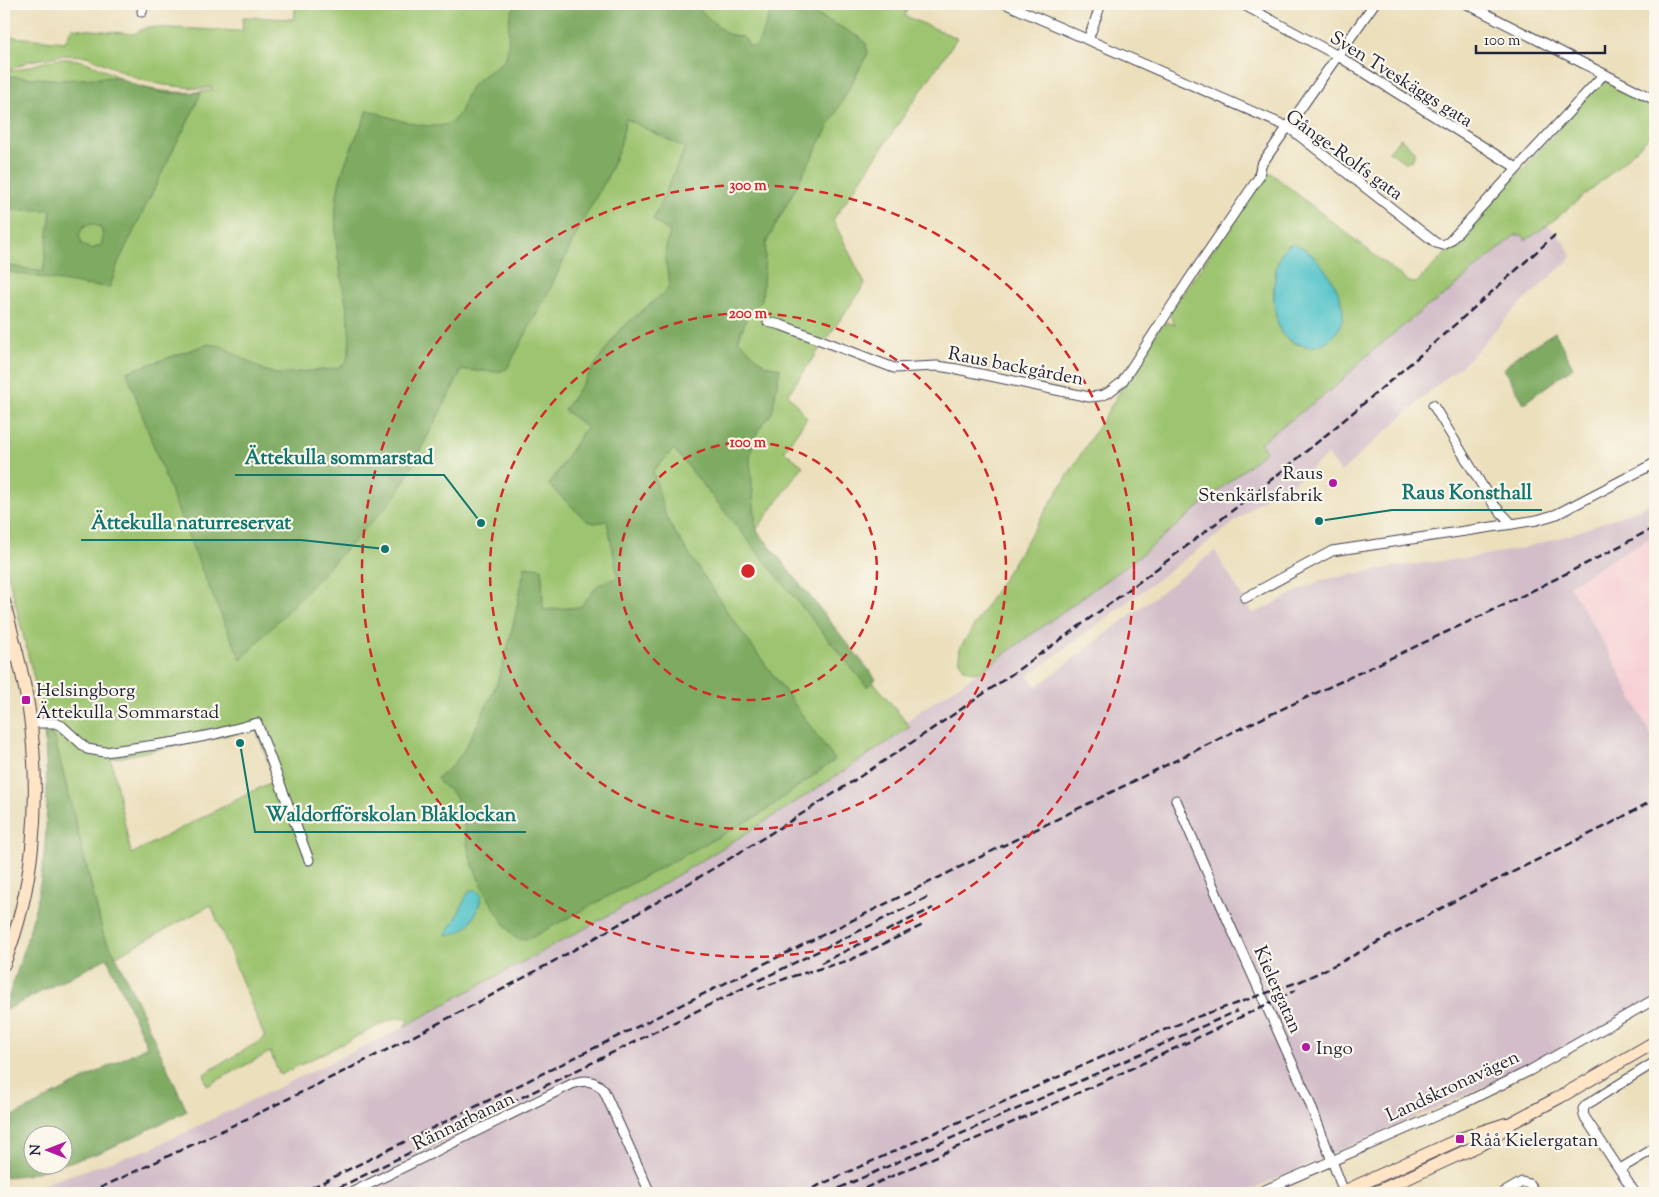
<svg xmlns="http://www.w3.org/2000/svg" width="1659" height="1197" viewBox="0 0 1659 1197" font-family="'Sorts Mill Goudy',serif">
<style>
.built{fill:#f7cfd5}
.industrial{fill:#d2bdc8}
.green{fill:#9dc470;stroke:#607356;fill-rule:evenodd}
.forest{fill:#7eaa62;stroke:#50664e;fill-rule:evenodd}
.water{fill:#56c4ca;stroke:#3c7382}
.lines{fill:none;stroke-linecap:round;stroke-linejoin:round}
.street-casing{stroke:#403e4e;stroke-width:11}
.secondary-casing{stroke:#403e4e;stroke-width:14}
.street{stroke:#fff;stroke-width:9}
.secondary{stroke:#ffe4c6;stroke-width:12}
.rail{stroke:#22223b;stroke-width:2.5;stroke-dasharray:8 4;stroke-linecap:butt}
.ring{fill:none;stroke:#d62828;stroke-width:2.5;stroke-dasharray:9 6}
.poi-dot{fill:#b5179e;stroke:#fbf7ec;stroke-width:2}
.labels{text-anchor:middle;stroke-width:4.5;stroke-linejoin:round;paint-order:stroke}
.street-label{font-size:19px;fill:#22223b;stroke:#fbf7ec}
.poi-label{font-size:19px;fill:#22223b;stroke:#fbf7ec;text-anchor:start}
.centre{fill:#d62828;stroke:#fbf7ec;stroke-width:2.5}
.ring-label{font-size:15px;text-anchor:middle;font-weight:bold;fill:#d62828;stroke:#fbf7ec;stroke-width:4.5;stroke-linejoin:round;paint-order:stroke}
.leader{fill:none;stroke:#0f766e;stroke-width:2}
.callout-dot{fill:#0f766e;stroke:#fbf7ec;stroke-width:2}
.callout-label{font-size:20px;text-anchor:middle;font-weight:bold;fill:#0f766e;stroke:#fbf7ec;stroke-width:4.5;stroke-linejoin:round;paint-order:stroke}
</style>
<rect width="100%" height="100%" fill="#fbf7ec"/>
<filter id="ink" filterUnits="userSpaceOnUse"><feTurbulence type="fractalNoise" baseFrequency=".02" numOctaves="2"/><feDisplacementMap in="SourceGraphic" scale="10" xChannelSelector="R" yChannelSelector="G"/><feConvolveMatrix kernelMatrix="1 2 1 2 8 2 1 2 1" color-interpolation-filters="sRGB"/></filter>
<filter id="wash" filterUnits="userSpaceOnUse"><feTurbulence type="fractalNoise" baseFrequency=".0096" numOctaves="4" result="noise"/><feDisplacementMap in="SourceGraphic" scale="20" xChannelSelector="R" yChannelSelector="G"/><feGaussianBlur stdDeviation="1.12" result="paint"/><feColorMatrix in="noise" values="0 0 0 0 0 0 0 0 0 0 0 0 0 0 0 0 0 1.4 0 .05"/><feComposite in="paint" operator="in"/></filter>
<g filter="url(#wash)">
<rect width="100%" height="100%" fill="#ebdfbc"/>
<!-- built -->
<path class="built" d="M1655,534V744L1614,661L1569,585Z"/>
<!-- industrial -->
<path class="industrial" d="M1548,225L1564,242L1572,257L1515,309L1466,362L1435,387L1341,472L1328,455L1278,495L1274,490L1227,528L1028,676L1036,687L1215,551L1252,614L1321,580L1393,567L1474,557L1520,549L1569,535L1639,509L1655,499V534L1569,585L1614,661L1655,744V1004L1600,1035L1244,1193H28L31,1188L152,1148L404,1027L632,898L876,744L907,722L921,710L981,671L1145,552L1265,451L1260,443L1336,386L1364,358L1425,308L1444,296L1515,235H1522L1526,239Z"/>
<!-- green -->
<g class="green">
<path d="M296,4H908L905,16L957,38L833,220L865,284L788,394L807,418L784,451L803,466L757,529L760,539L803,595L910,727C819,788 727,847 632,902C557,945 479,984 404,1027L410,1018H394L280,1075L270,1052L207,1086L204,1074L265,1038L211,905L116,956L104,937L62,769L47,772L44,732L40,703L4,558V36L65,42L72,28L134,34L147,27L242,31L243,17L294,19ZM63,55L87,56L141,80L164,85L203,89L212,87V90C190,95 153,92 132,84C112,75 94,62 72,59C49,56 28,70 5,72L30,61ZM256,729L275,780L131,854L111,759Z"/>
<path d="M1604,82H1611L1619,86L1618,90L1635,99V100L1640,103L1644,100L1655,106V129L1647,139L1611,173L1548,225L1526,240L1522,235H1515L1444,296L1425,308L1364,358L1336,386L1260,443L1266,451L1145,552L981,671L973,672L964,669L959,658L960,648L1161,326L1166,322L1175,325L1169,313L1268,171L1406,280L1412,283H1416L1445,254L1598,86ZM1289,244L1318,261L1334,286L1343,309L1314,346C1305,347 1291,344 1285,337C1269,318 1270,260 1289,244Z"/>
<path d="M1401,138L1414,151V157L1412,160L1405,162L1389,151Z"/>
</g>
<!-- forest -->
<g class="forest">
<path d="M517,4H693L727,34L743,37C748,41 747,48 755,47L758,44L771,12C800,0 836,25 861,38L866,44L868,53L766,243L762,300L749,313L738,340L765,365L780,368L772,413L759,429L753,441L750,458L756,529L876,679L867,687L674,449L653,471L665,514L670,525L731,617L835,760L759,815L529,939H519L514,937C496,912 479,886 470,856C466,842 462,806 455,796C450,788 442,788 437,778C457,766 468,744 478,723C484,711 491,698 496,685C510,647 517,606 525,566L542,568L543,610L580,607L598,585L618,577L607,521L595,523L587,521L549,485L586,427L564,410L620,329L666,291C674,279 664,268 665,256C665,248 668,239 670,232L653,220L685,148L626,119L620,147L606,180L583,220L549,291L507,369L498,372L462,370L397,495L241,660C198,566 161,469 127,372L208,344L221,346L266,371L276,374L334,369L344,365C359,346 339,275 337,249C335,226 334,200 341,177C347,154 359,132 368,110C387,116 437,136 454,120C464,111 464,94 474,83C483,74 501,66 506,56C512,39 503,18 517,4Z"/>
<path d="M9,76L61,80L116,77L140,87L164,93H201L188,122L176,144L118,263L110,287L84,285L4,271V265L43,272L51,210H4V78ZM93,224L101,228L103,237L101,245L91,249L82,245L79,235L84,226Z"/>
<path d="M1555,332L1573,367L1524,403L1504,369L1515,357Z"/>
<path d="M49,730L55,740L104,937L116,956L187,1111L102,1152L63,1164L62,1134H32V1164L61,1165L26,1175L4,1177V1121L147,1046L107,958L4,1011C17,971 32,930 39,889C49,837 47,785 45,732Z"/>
<path d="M31,1188L28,1193H4V1191Z"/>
</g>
<!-- water -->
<g class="water">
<path d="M1293,244C1315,248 1343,290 1343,312C1343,323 1337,335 1327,341C1319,346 1311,348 1302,345C1294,343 1287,340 1282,334C1271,318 1269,248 1293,244Z"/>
<path d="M470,890H476L482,895C477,914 469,934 447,935L446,933C458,920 461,904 470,890Z"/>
</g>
</g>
<g filter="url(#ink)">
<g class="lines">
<!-- street casing -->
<g class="street-casing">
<g id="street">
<path d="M1006,4L1288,127L1436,243L1443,245L1449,242L1604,74"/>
<path d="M1242,4L1338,56L1517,168"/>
<path d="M1467,4L1655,100"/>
<path d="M142,12L143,4"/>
<path d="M1088,40L1101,4"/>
<path d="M768,322L781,325L894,368L937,366L957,369L1089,397L1100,396L1108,393L1122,382L1190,278L1259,177L1261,165L1374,4"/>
<path d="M1433,405L1494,505L1512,524L1537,520L1557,514L1655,463"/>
<path d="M1245,598L1332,551L1512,524"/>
<path d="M4,659L17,654"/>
<path d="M30,723H55L62,726L87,749L105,752L176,742L215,734L257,723L309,860"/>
<path d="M1176,800L1229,923L1307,1096L1344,1192"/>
<path d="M1620,1169L1655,1148"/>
<path d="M351,1193L572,1084C585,1079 596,1080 604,1091L650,1193"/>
<path d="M1258,1193L1456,1107L1529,1071L1655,999"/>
<path d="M1503,1193L1522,1182L1529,1184L1536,1193"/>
<path d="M1635,1193L1584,1116L1583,1109L1586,1105L1655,1062"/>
</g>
</g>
<!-- secondary casing -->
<g class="secondary-casing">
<g id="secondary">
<path d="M4,602C14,643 26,683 31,725C40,804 34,889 4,964"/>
<path d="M1341,1193L1460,1139L1506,1124"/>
<path d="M1375,1193L1488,1141L1511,1123L1560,1097L1655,1042"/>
</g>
</g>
<!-- street -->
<use href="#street" class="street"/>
<!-- secondary -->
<use href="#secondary" class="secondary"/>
<!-- rail -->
<g class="rail">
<path d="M821,963L933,908"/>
<path d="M758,989L790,977L850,960L925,924"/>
<path d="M89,1193C255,1116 420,1037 579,947C802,821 1016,679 1219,521C1335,431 1446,334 1555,235"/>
<path d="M301,1193L1233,732L1502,606L1607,553L1655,527"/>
<path d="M328,1193L928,897"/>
<path d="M802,1193L1144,1038L1191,1019L1301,981L1341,962L1464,896L1610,824L1655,799"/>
<path d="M828,1193L1237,1011"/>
<path d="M854,1193C1002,1127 1151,1062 1296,990"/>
</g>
</g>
</g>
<!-- distance rings -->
<g class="ring">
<circle cx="748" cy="571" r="129"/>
<circle cx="748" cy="571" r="258"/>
<circle cx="748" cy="571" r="386"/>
</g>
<!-- markers -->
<g class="poi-dot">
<circle cx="1333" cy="483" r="5"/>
<rect x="21" y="695" width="10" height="10" rx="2.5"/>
<circle cx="1306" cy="1047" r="5"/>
<rect x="1455" y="1134" width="10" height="10" rx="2.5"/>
</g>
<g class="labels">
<!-- street labels -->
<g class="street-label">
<text transform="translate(1402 78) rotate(32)" y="7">Sven Tveskäggs gata</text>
<text transform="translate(1345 154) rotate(36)" y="7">Gånge-Rolfs gata</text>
<text transform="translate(1016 365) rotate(11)" y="7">Raus backgården</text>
<text transform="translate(1279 989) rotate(66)" y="7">Kielergatan</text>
<text transform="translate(1452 1085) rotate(-25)" y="7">Landskronavägen</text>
<text transform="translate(463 1120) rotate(-26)" y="7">Rännarbanan</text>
</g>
<!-- poi labels -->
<g class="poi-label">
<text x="1323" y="479" text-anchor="end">Raus<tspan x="1323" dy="22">Stenkärlsfabrik</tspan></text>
<text x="36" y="696">Helsingborg<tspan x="36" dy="22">Ättekulla Sommarstad</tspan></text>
<text x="1316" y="1054">Ingo</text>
<text x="1470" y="1146">Råå Kielergatan</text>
</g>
</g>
<circle cx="748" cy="571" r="8" class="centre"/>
<g class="ring-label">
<text x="748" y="190">300 m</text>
<text x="748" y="318">200 m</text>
<text x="748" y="447">100 m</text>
</g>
<!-- callouts -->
<path class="leader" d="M481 523L444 475H235M1319 521L1392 510H1542M385 549L301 540H81M240 743L255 832H526"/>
<g class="callout-dot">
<circle cx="481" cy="523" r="5"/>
<circle cx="1319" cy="521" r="5"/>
<circle cx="385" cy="549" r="5"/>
<circle cx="240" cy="743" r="5"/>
</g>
<g class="callout-label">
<text x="339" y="464">Ättekulla sommarstad</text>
<text x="1467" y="499">Raus Konsthall</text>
<text x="191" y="529">Ättekulla naturreservat</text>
<text x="391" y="821">Waldorfförskolan Blåklockan</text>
</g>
<!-- margin -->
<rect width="1659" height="1197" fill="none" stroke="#fbf7ec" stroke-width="20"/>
<!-- north arrow -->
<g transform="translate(48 1150) rotate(270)"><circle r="24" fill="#fbf7ec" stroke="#a4a2a5"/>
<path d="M0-4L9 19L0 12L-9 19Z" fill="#b5179e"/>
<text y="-8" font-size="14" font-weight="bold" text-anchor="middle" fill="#22223b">N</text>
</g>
<!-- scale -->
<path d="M1476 45v8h129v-8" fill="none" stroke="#22223b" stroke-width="2.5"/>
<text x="1484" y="45" font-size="15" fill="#22223b" stroke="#fbf7ec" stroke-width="4" paint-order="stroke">100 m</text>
</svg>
